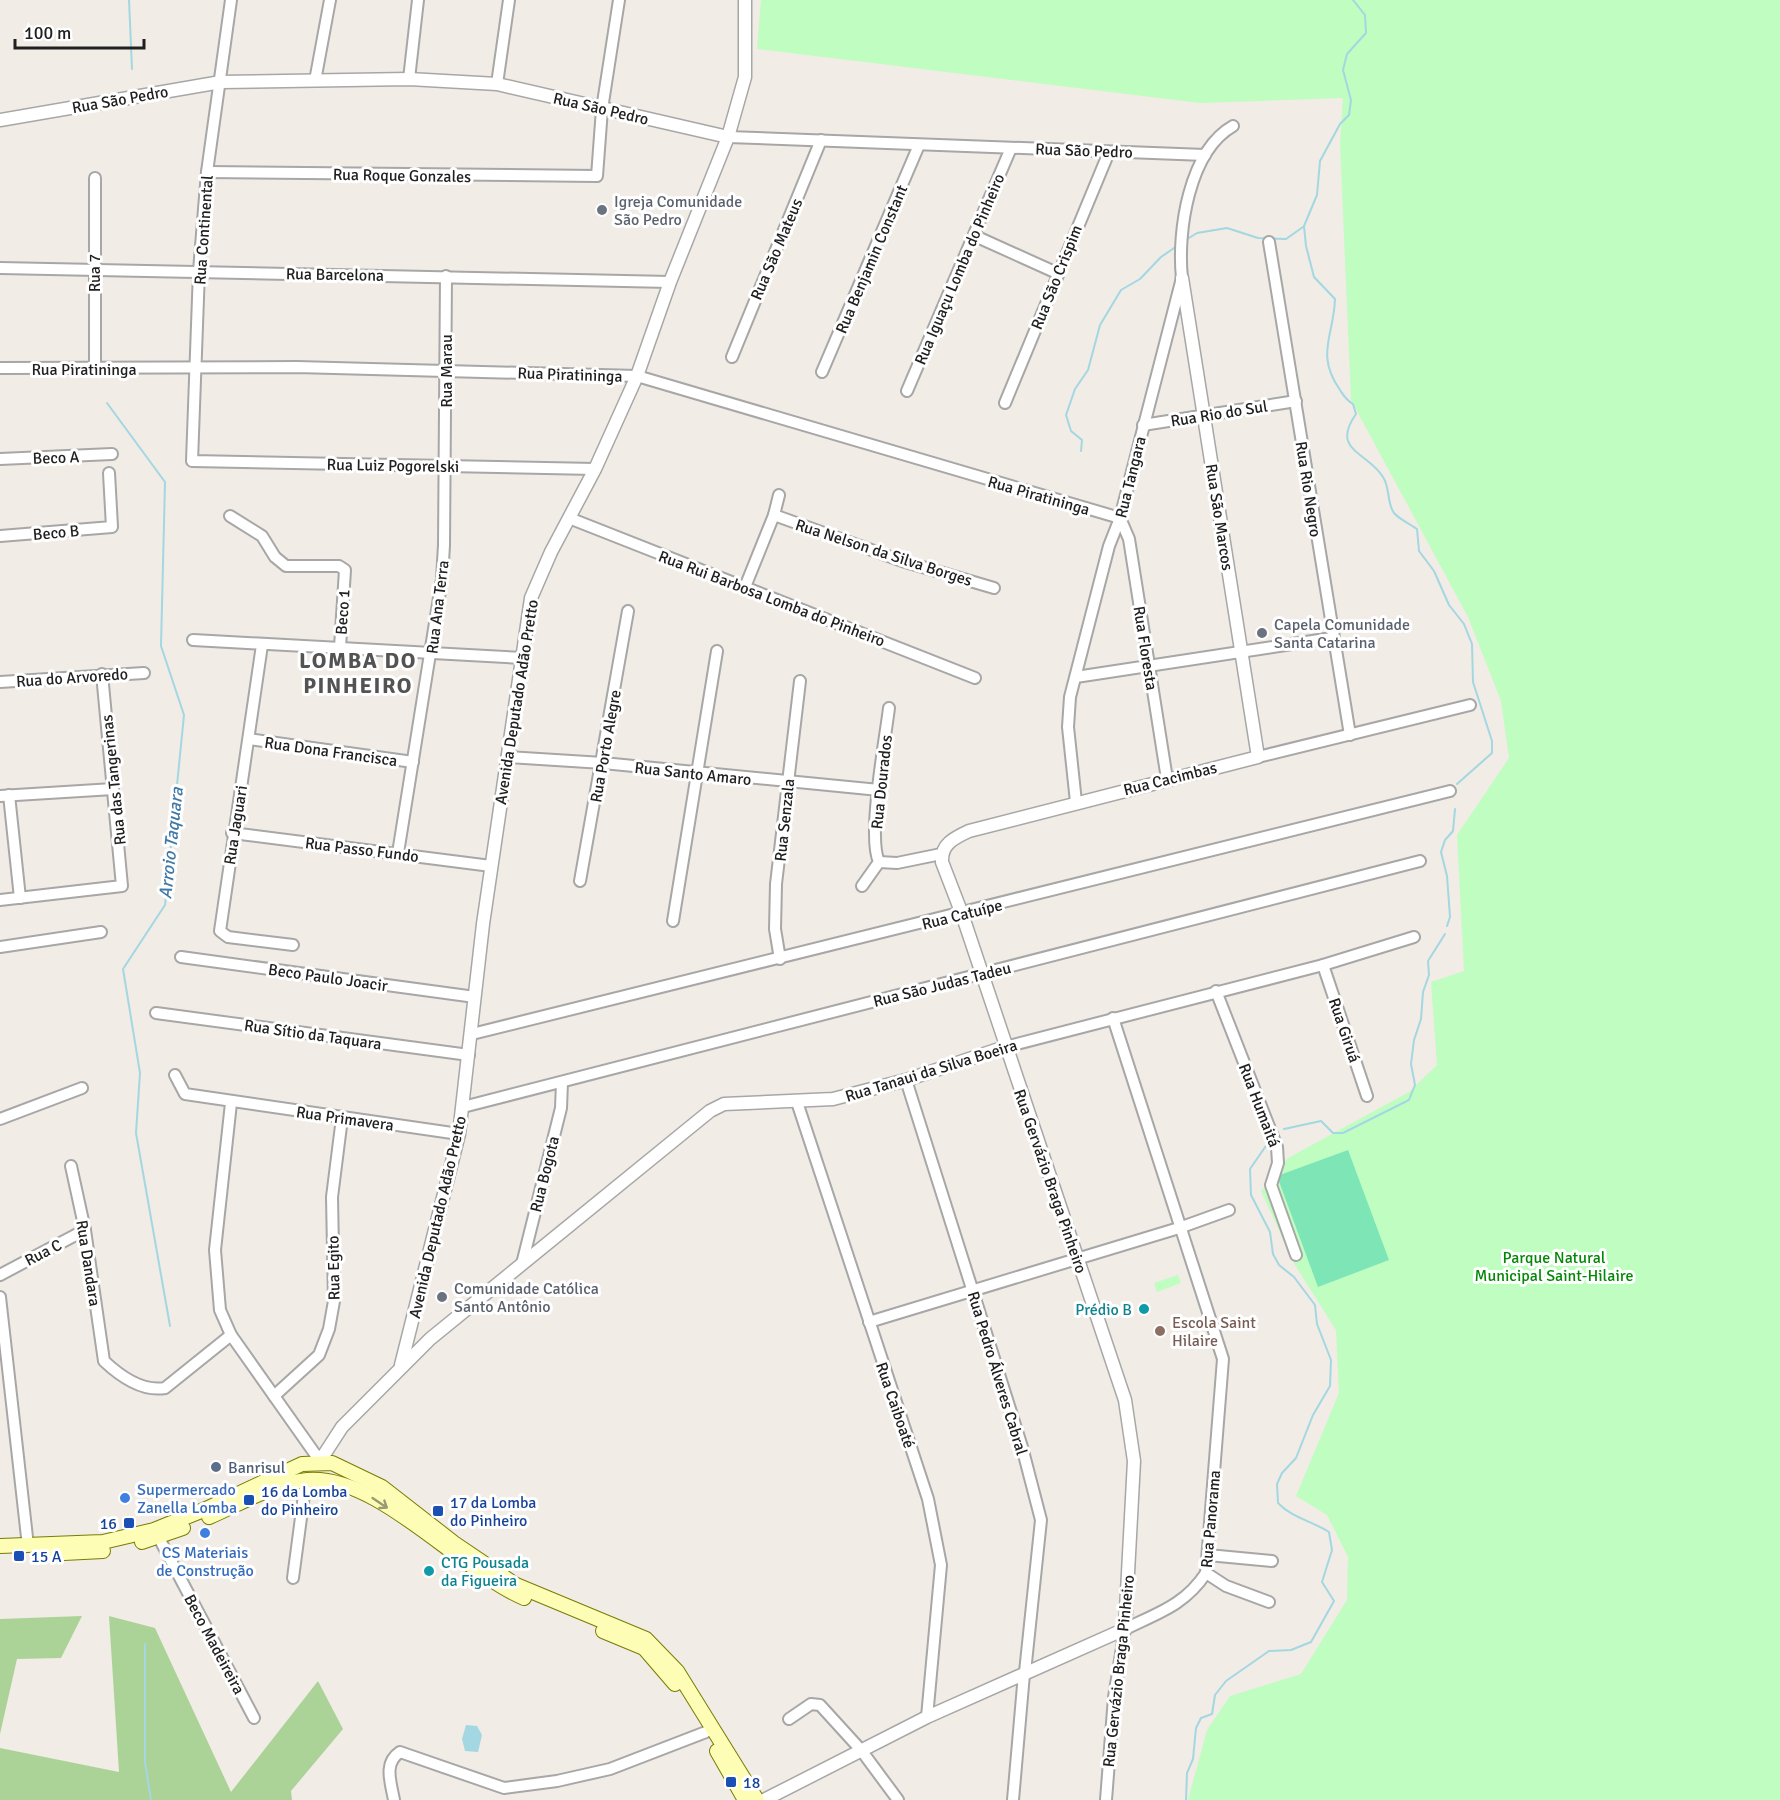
<svg xmlns="http://www.w3.org/2000/svg" width="1780" height="1800" viewBox="0 0 1780 1800" font-family="Signika,sans-serif">
<style>
.forest{fill:#acd397}
.park{fill:#c0fdc1}
.pitch{fill:#7ee5b7}
.water{fill:#a3d7e1}
.lines{fill:none;stroke-linecap:round;stroke-linejoin:round}
.stream{stroke:#a3d7e1;stroke-width:2}
.minor-casing{stroke:#a7a7a7;stroke-width:14}
.tertiary-casing{stroke:#a7a7a7;stroke-width:15}
.secondary-casing{stroke:#777d00;stroke-width:16}
.minor{stroke:#fff;stroke-width:10}
.tertiary{stroke:#fff;stroke-width:12}
.secondary{stroke:#fefdb6;stroke-width:14}
.oneway{stroke:#9a9a72}
.worship-dot{fill:#6b7280;stroke:#fff;stroke-width:2}
.culture-dot{fill:#0f9aa8;stroke:#fff;stroke-width:2}
.education-dot{fill:#8d6e63;stroke:#fff;stroke-width:2}
.service-dot{fill:#5c6f8a;stroke:#fff;stroke-width:2}
.shop-dot{fill:#3f7fe0;stroke:#fff;stroke-width:2}
.transit-dot{fill:#1a4fb4;stroke:#fff;stroke-width:2}
.labels{text-anchor:middle;stroke-width:6;stroke-linejoin:round;paint-order:stroke}
.street-label{font-size:16px;fill:#202020;stroke:#fff}
.worship-label{font-size:16px;fill:#5b616d;stroke:#fff;text-anchor:start}
.park-label{font-size:16px;fill:#048707;stroke:#fff}
.culture-label{font-size:16px;fill:#0d838f;stroke:#fff;text-anchor:end}
.education-label{font-size:16px;fill:#785e54;stroke:#fff;text-anchor:start}
.service-label{font-size:16px;fill:#4e5e75;stroke:#fff;text-anchor:start}
.shop-label{font-size:16px;fill:#366cbe;stroke:#fff;text-anchor:start}
.transit-label{font-size:16px;fill:#164399;stroke:#fff;text-anchor:start}
.water-label{font-size:18px;font-style:italic;fill:#3f78a6;stroke:#fff}
.district-label{font-size:22px;font-weight:bold;letter-spacing:1.5px;fill:#535353;stroke:#fff}
</style>
<rect width="100%" height="100%" fill="#f1ece5"/>
<!-- forest -->
<g class="forest">
<path d="M82,1616L61,1658L17,1659L0,1734V1619Z"/>
<path d="M109,1616L155,1628L231,1792L318,1681L343,1729L291,1791L292,1800H0V1748L119,1772Z"/>
</g>
<!-- park -->
<g class="park">
<path d="M761,0H1780V1800H1188L1207,1730L1230,1696L1301,1674L1347,1600L1348,1557L1327,1515L1296,1496L1339,1393L1336,1330L1295,1265L1261,1191L1288,1158L1409,1092L1437,1065L1431,982L1464,971L1457,835L1509,758L1501,701L1468,617L1351,400L1340,143L1343,98L1200,103L757,49Z"/>
<path d="M1178,1275L1181,1283L1157,1292L1154,1283Z"/>
</g>
<!-- pitch -->
<path class="pitch" d="M1348,1150L1389,1260L1318,1287L1277,1176Z"/>
<!-- water -->
<path class="water" d="M466,1725L477,1726L482,1735L478,1752L465,1751L462,1739Z"/>
<g class="lines">
<!-- stream -->
<g class="stream">
<path d="M129,0L132,69"/>
<path d="M1353,0L1365,15L1366,33L1347,54L1343,70L1351,100L1349,115L1340,124L1320,161L1317,195L1304,226L1306,246L1314,277L1335,299C1334,335 1315,355 1340,390C1344,396 1346,400 1353,404L1356,414C1330,451 1368,452 1383,477C1390,487 1387,504 1394,513C1399,519 1410,524 1417,529L1419,551L1434,571L1449,605L1464,624L1472,644L1473,682L1492,741V753L1457,784"/>
<path d="M1184,241L1197,233L1227,228L1258,238L1286,239L1303,227"/>
<path d="M107,403L165,482L161,646L184,715L165,905L123,969L140,1073L136,1133L170,1326"/>
<path d="M1081,451L1082,440L1071,431L1066,415L1075,389L1088,370L1100,325L1121,290L1140,279L1161,257L1177,246"/>
<path d="M1447,926L1450,917L1447,876L1441,852L1445,840L1453,831L1455,809"/>
<path d="M1284,1129L1321,1121L1333,1133H1343L1409,1100L1415,1085L1411,1064L1414,1040L1421,1019L1423,992L1429,975L1428,961L1445,934"/>
<path d="M145,1644V1762L151,1800"/>
<path d="M1186,1800L1187,1773L1193,1759L1196,1728L1201,1718L1212,1714L1215,1695L1226,1681L1269,1651L1291,1650L1311,1642L1334,1601L1322,1582L1332,1550L1329,1532C1312,1521 1292,1518 1278,1503L1277,1484L1282,1473L1296,1458L1313,1415L1330,1386L1331,1360L1317,1324L1315,1305L1294,1277L1279,1265L1273,1254L1270,1232L1251,1195L1250,1169L1270,1140"/>
</g>
<!-- minor casing -->
<g class="minor-casing">
<g id="minor">
<path d="M231,0L207,172L199,271L192,461L595,469"/>
<path d="M409,79L418,0"/>
<path d="M315,81L330,0"/>
<path d="M497,84L509,0"/>
<path d="M728,137L1205,155"/>
<path d="M207,172L597,176L602,109L619,0"/>
<path d="M95,178V369"/>
<path d="M975,236L1057,273"/>
<path d="M1269,242L1350,735"/>
<path d="M0,268L670,282"/>
<path d="M732,357L821,140"/>
<path d="M0,368L297,367L637,376L1120,518L1129,539L1167,779"/>
<path d="M822,372L919,145"/>
<path d="M907,391L1011,148"/>
<path d="M1005,403L1109,152"/>
<path d="M1143,425L1296,401"/>
<path d="M0,459L112,454"/>
<path d="M774,515L902,561L994,588"/>
<path d="M230,516L262,536L275,557L286,566H339L345,570L340,647"/>
<path d="M569,518L975,678"/>
<path d="M0,536L112,527L109,473"/>
<path d="M745,587L774,515L779,495"/>
<path d="M193,640L523,658"/>
<path d="M262,645L220,931L228,937L293,945"/>
<path d="M1076,677L1332,638"/>
<path d="M0,682L144,673"/>
<path d="M249,739L413,762"/>
<path d="M507,757L603,763L879,790"/>
<path d="M1258,757L1470,705"/>
<path d="M9,795L20,898"/>
<path d="M0,796L113,789"/>
<path d="M1076,802L1068,727L1070,697L1109,546L1120,518L1182,278C1177,231 1189,151 1233,126"/>
<path d="M232,833L491,866"/>
<path d="M398,853L442,579L444,545L446,276"/>
<path d="M879,862L897,863L941,854"/>
<path d="M580,881L628,611"/>
<path d="M862,886L879,862C867,836 885,741 889,708"/>
<path d="M0,900L122,886L102,674"/>
<path d="M673,921L717,651"/>
<path d="M0,947L101,932"/>
<path d="M181,957L475,997"/>
<path d="M780,959L775,929L776,884L800,681"/>
<path d="M1323,965L1367,1096"/>
<path d="M1216,991L1277,1147L1278,1163L1271,1185L1296,1255"/>
<path d="M156,1013L469,1055"/>
<path d="M472,1034L1450,791"/>
<path d="M1005,1047L1323,965L1414,937"/>
<path d="M175,1075L185,1094L459,1134"/>
<path d="M906,1080L1022,1447L1041,1520L1025,1672"/>
<path d="M797,1102L928,1499L941,1565L927,1717"/>
<path d="M231,1103L215,1250L220,1310L231,1335L320,1461"/>
<path d="M463,1107L1420,861"/>
<path d="M0,1119L82,1088"/>
<path d="M71,1166L85,1230L104,1361C121,1377 142,1392 165,1388L231,1335"/>
<path d="M522,1264L561,1108L562,1082"/>
<path d="M0,1275L85,1230"/>
<path d="M0,1297L28,1546"/>
<path d="M869,1322L1179,1228L1229,1210"/>
<path d="M274,1396L319,1355L329,1329L334,1301L332,1197L342,1118"/>
<path d="M159,1538L254,1718"/>
<path d="M1208,1555L1272,1561"/>
<path d="M1206,1573L1226,1586L1269,1602"/>
<path d="M293,1578L306,1480"/>
<path d="M789,1719L811,1704L820,1705L861,1750L898,1800"/>
<path d="M394,1800C391,1783 383,1763 400,1752L504,1788L557,1781L610,1769L706,1732"/>
<path d="M1013,1800L1024,1674"/>
<path d="M1106,1800L1114,1697L1125,1629C1158,1613 1185,1605 1206,1573L1223,1359L1113,1018"/>
</g>
</g>
<!-- tertiary casing -->
<g class="tertiary-casing">
<g id="tertiary">
<path d="M0,120L221,82L409,79L497,84L728,137"/>
<path d="M401,1365L459,1134L483,924L531,598L551,552L595,469L637,376L670,282L728,137L745,77V0"/>
<path d="M320,1461L342,1427L430,1339L710,1111L724,1104L833,1099L906,1080L1005,1047"/>
<path d="M764,1800L927,1717L1125,1629L1134,1461L1125,1400L962,914L942,862C941,844 954,838 969,831L1258,757L1182,278"/>
</g>
</g>
<!-- secondary casing -->
<g class="secondary-casing">
<g id="secondary">
<path d="M209,1517C240,1504 274,1483 307,1480C378,1474 459,1570 524,1598"/>
<path d="M142,1542L183,1528"/>
<path d="M0,1546L103,1542L154,1530L206,1509L302,1464L332,1463L382,1487L454,1543L516,1585L646,1639L677,1671L757,1800"/>
<path d="M44,1554L103,1551"/>
<path d="M603,1631L644,1648L675,1684"/>
<path d="M717,1751L745,1800"/>
</g>
</g>
<!-- minor -->
<use href="#minor" class="minor"/>
<!-- tertiary -->
<use href="#tertiary" class="tertiary"/>
<!-- secondary -->
<use href="#secondary" class="secondary"/>
</g>
<!-- one-way arrows -->
<defs><path id="oneway-shaft" d="M-6 0H5M1.5-3L5.5 0L1.5 3" fill="none" stroke-width="1.6" stroke-linecap="round" stroke-linejoin="round" transform="scale(1.5)"/></defs>
<use class="oneway" href="#oneway-shaft" transform="translate(380 1503) rotate(34)"/>
<!-- markers -->
<g class="worship-dot">
<circle cx="602" cy="210" r="6"/>
<circle cx="1262" cy="633" r="6"/>
<circle cx="442" cy="1297" r="6"/>
</g>
<g class="culture-dot">
<circle cx="1144" cy="1309" r="6"/>
<circle cx="429" cy="1571" r="6"/>
</g>
<circle class="education-dot" cx="1160" cy="1331" r="6"/>
<circle class="service-dot" cx="216" cy="1467" r="6"/>
<g class="shop-dot">
<circle cx="125" cy="1498" r="6"/>
<circle cx="205" cy="1533" r="6"/>
</g>
<g class="transit-dot">
<rect x="243" y="1494" width="12" height="12" rx="3"/>
<rect x="432" y="1505" width="12" height="12" rx="3"/>
<rect x="123" y="1517" width="12" height="12" rx="3"/>
<rect x="13" y="1550" width="12" height="12" rx="3"/>
<rect x="725" y="1776" width="12" height="12" rx="3"/>
</g>
<g class="labels">
<!-- street labels -->
<g class="street-label">
<text transform="translate(120 99) rotate(-10)" y="6">Rua São Pedro</text>
<text transform="translate(601 108) rotate(13)" y="6">Rua São Pedro</text>
<text transform="translate(1084 150) rotate(2)" y="6">Rua São Pedro</text>
<text transform="translate(402 175) rotate(1)" y="6">Rua Roque Gonzales</text>
<text transform="translate(203 230) rotate(-86)" y="6">Rua Continental</text>
<text transform="translate(776 249) rotate(-67)" y="6">Rua São Mateus</text>
<text transform="translate(871 259) rotate(-67)" y="6">Rua Benjamin Constant</text>
<text transform="translate(959 269) rotate(-67)" y="6">Rua Iguaçu Lomba do Pinheiro</text>
<text transform="translate(94 273) rotate(-90)" y="6">Rua 7</text>
<text transform="translate(335 274) rotate(1)" y="6">Rua Barcelona</text>
<text transform="translate(1056 277) rotate(-68)" y="6">Rua São Crispim</text>
<text x="84" y="375">Rua Piratininga</text>
<text transform="translate(446 371) rotate(-90)" y="6">Rua Marau</text>
<text transform="translate(570 374) rotate(2)" y="6">Rua Piratininga</text>
<text transform="translate(1219 413) rotate(-9)" y="6">Rua Rio do Sul</text>
<text transform="translate(56 457) rotate(-2)" y="6">Beco A</text>
<text transform="translate(393 465) rotate(1)" y="6">Rua Luiz Pogorelski</text>
<text transform="translate(1130 477) rotate(-76)" y="6">Rua Tangara</text>
<text transform="translate(1309 489) rotate(81)" y="6">Rua Rio Negro</text>
<text transform="translate(1039 495) rotate(16)" y="6">Rua Piratininga</text>
<text transform="translate(1220 517) rotate(81)" y="6">Rua São Marcos</text>
<text transform="translate(56 532) rotate(-5)" y="6">Beco B</text>
<text transform="translate(884 552) rotate(18)" y="6">Rua Nelson da Silva Borges</text>
<text transform="translate(772 598) rotate(21)" y="6">Rua Rui Barbosa Lomba do Pinheiro</text>
<text transform="translate(437 607) rotate(-83)" y="6">Rua Ana Terra</text>
<text transform="translate(342 612) rotate(-86)" y="6">Beco 1</text>
<text transform="translate(1146 648) rotate(81)" y="6">Rua Floresta</text>
<text transform="translate(72 677) rotate(-4)" y="6">Rua do Arvoredo</text>
<text transform="translate(516 702) rotate(-81)" y="6">Avenida Deputado Adão Pretto</text>
<text transform="translate(605 746) rotate(-80)" y="6">Rua Porto Alegre</text>
<text transform="translate(331 751) rotate(8)" y="6">Rua Dona Francisca</text>
<text transform="translate(693 773) rotate(6)" y="6">Rua Santo Amaro</text>
<text transform="translate(1170 778) rotate(-14)" y="6">Rua Cacimbas</text>
<text transform="translate(113 780) rotate(-96)" y="6">Rua das Tangerinas</text>
<text transform="translate(881 782) rotate(-84)" y="6">Rua Dourados</text>
<text transform="translate(784 820) rotate(-84)" y="6">Rua Senzala</text>
<text transform="translate(235 825) rotate(-81)" y="6">Rua Jaguari</text>
<text transform="translate(362 849) rotate(7)" y="6">Rua Passo Fundo</text>
<text transform="translate(962 914) rotate(-14)" y="6">Rua Catuípe</text>
<text transform="translate(328 977) rotate(8)" y="6">Beco Paulo Joacir</text>
<text transform="translate(942 984) rotate(-14)" y="6">Rua São Judas Tadeu</text>
<text transform="translate(1345 1030) rotate(71)" y="6">Rua Giruá</text>
<text transform="translate(313 1034) rotate(8)" y="6">Rua Sítio da Taquara</text>
<text transform="translate(931 1070) rotate(-17)" y="6">Rua Tanaui da Silva Boeira</text>
<text transform="translate(1260 1105) rotate(69)" y="6">Rua Humaitá</text>
<text transform="translate(345 1118) rotate(8)" y="6">Rua Primavera</text>
<text transform="translate(544 1174) rotate(-76)" y="6">Rua Bogota</text>
<text transform="translate(1051 1181) rotate(71)" y="6">Rua Gervázio Braga Pinheiro</text>
<text transform="translate(437 1217) rotate(-77)" y="6">Avenida Deputado Adão Pretto</text>
<text transform="translate(43 1252) rotate(-27)" y="6">Rua C</text>
<text transform="translate(89 1263) rotate(81)" y="6">Rua Dandara</text>
<text transform="translate(333 1268) rotate(-91)" y="6">Rua Egito</text>
<text transform="translate(998 1373) rotate(73)" y="6">Rua Pedro Álveres Cabral</text>
<text transform="translate(896 1405) rotate(71)" y="6">Rua Caiboaté</text>
<text transform="translate(1210 1519) rotate(-85)" y="6">Rua Panorama</text>
<text transform="translate(215 1644) rotate(62)" y="6">Beco Madeireira</text>
<text transform="translate(1118 1671) rotate(-84)" y="6">Rua Gervázio Braga Pinheiro</text>
</g>
<!-- worship labels -->
<g class="worship-label">
<text x="614" y="207">Igreja Comunidade<tspan x="614" dy="18">São Pedro</tspan></text>
<text x="1274" y="630">Capela Comunidade<tspan x="1274" dy="18">Santa Catarina</tspan></text>
<text x="454" y="1294">Comunidade Católica<tspan x="454" dy="18">Santo Antônio</tspan></text>
</g>
<!-- park labels -->
<g class="park-label">
<text x="1554" y="1263">Parque Natural<tspan x="1554" dy="18">Municipal Saint-Hilaire</tspan></text>
</g>
<!-- culture labels -->
<g class="culture-label">
<text x="1132" y="1315">Prédio B</text>
<text x="441" y="1568" text-anchor="start">CTG Pousada<tspan x="441" dy="18">da Figueira</tspan></text>
</g>
<!-- education labels -->
<g class="education-label">
<text x="1172" y="1328">Escola Saint<tspan x="1172" dy="18">Hilaire</tspan></text>
</g>
<!-- service labels -->
<g class="service-label">
<text x="228" y="1473">Banrisul</text>
</g>
<!-- shop labels -->
<g class="shop-label">
<text x="137" y="1495">Supermercado<tspan x="137" dy="18">Zanella Lomba</tspan></text>
<text x="205" y="1558" text-anchor="middle">CS Materiais<tspan x="205" dy="18">de Construção</tspan></text>
</g>
<!-- transit labels -->
<g class="transit-label">
<text x="261" y="1497">16 da Lomba<tspan x="261" dy="18">do Pinheiro</tspan></text>
<text x="450" y="1508">17 da Lomba<tspan x="450" dy="18">do Pinheiro</tspan></text>
<text x="117" y="1529" text-anchor="end">16</text>
<text x="31" y="1562">15 A</text>
<text x="743" y="1788">18</text>
</g>
<!-- water labels -->
<g class="water-label">
<text transform="translate(171 843) rotate(-84)" y="6">Arroio Taquara</text>
</g>
<!-- district labels -->
<g class="district-label">
<text x="358" y="668">LOMBA DO<tspan x="358" dy="25">PINHEIRO</tspan></text>
</g>
</g>
<!-- scale -->
<path d="M15 39v9h129v-9" fill="none" stroke="#202020" stroke-width="3"/>
<text x="24" y="39" font-size="18" fill="#202020" stroke="#ffffff" stroke-width="4.5" paint-order="stroke">100 m</text>
</svg>
